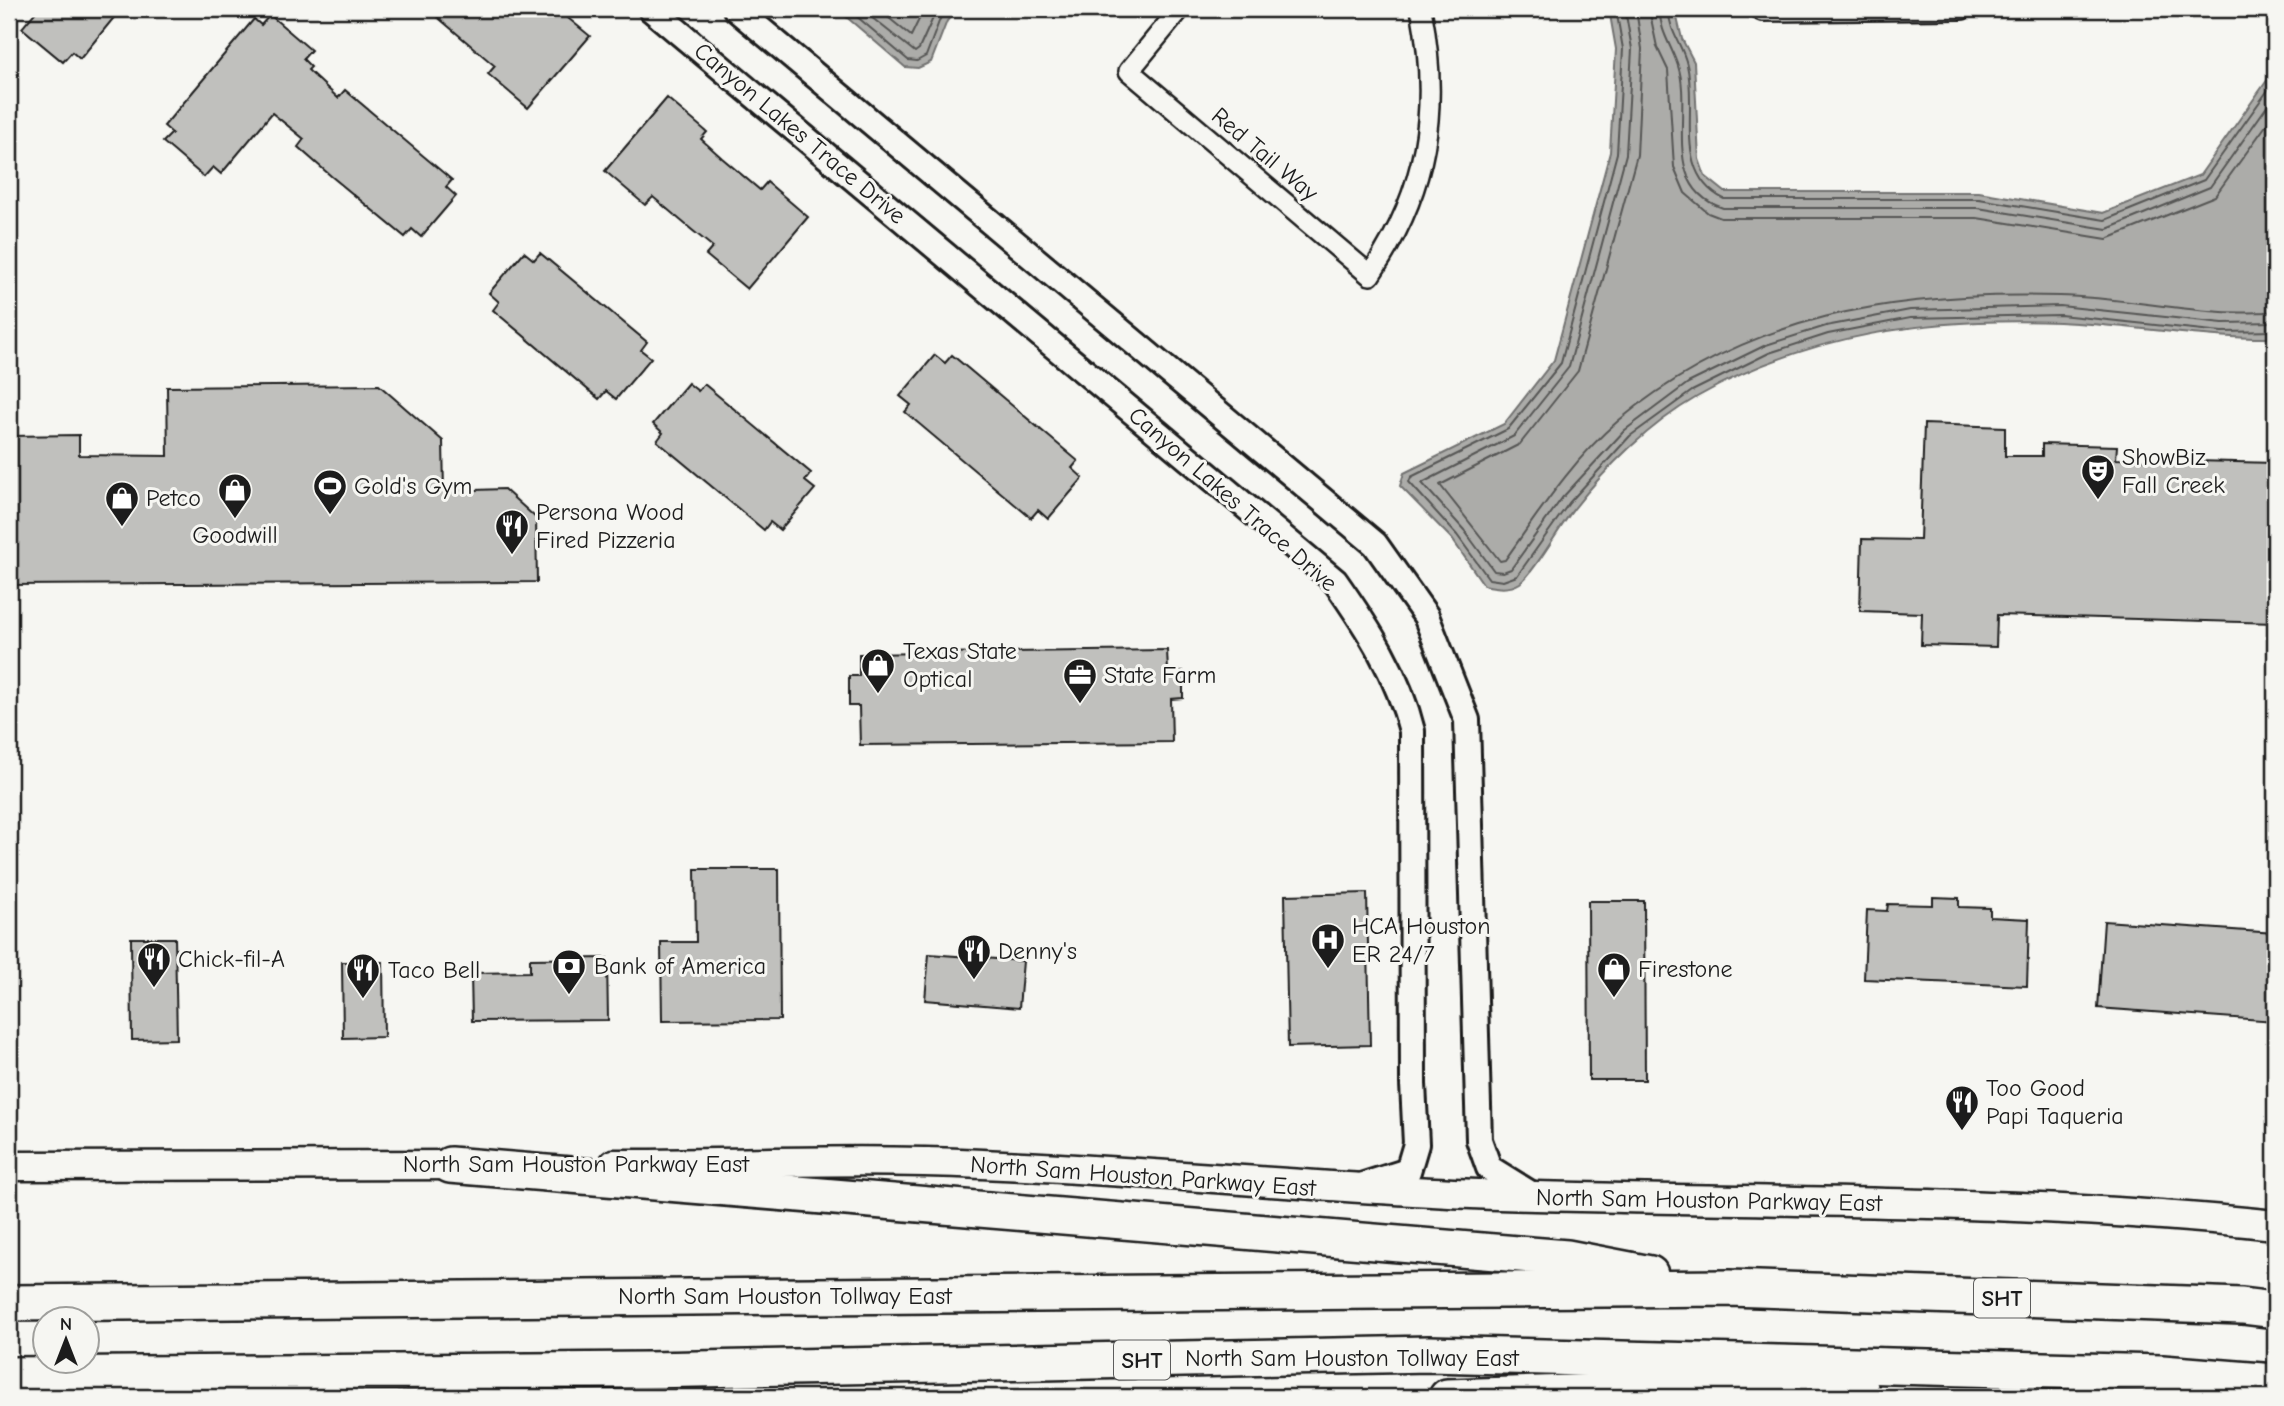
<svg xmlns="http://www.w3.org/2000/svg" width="2284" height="1406" viewBox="0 0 2284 1406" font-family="'Comic Neue',sans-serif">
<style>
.water{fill:#acaca9;stroke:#727271;stroke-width:2}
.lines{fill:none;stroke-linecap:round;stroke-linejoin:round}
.shore{stroke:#565654;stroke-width:2}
.building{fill:#c0c0bd;stroke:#1c1c1c;stroke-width:2}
.minor-casing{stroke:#1c1c1c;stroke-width:24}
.tertiary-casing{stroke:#1c1c1c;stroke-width:30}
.secondary-casing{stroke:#1c1c1c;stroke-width:33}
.motorway-casing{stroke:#1c1c1c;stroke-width:40}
.minor{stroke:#f6f6f2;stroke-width:19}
.tertiary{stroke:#f6f6f2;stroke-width:24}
.secondary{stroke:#f6f6f2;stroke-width:28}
.motorway{stroke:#f6f6f2;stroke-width:35}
.labels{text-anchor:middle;stroke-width:6;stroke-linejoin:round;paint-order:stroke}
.shield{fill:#f6f6f2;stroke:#5d5d5c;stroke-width:2}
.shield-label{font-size:23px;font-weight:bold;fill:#1c1c1c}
.street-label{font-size:24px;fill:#1c1c1c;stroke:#f6f6f2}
.poi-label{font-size:24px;fill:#1c1c1c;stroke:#f6f6f2;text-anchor:start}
</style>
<rect width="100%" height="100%" fill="#f6f6f2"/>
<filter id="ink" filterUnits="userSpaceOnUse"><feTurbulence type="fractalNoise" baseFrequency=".0143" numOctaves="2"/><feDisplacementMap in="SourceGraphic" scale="14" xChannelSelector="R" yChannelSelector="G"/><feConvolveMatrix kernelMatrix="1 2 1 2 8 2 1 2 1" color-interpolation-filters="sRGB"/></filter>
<g filter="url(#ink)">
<!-- water -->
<g class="water">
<path d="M837,9H957L947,21L931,62L918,68L905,67Z"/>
<path d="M1609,9H1675L1682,39L1694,62L1699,159L1705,176L1725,192H1979L2103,213L2200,175L2268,79L2272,9H2275V338C2202,339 2132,325 2059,322C1933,317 1808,333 1697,397C1650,424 1606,467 1573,510C1560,526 1534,573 1520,583C1509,590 1497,588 1484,585L1452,539L1400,486L1404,473L1504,424L1554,360L1610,152L1616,49Z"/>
</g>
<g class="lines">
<!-- shore -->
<g class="shore">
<path d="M848,9L908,60L917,61L926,56L940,19L948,9"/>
<path d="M861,9L915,52L919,49L937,9"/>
<path d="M878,9L911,36L924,9"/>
<path d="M1616,9L1623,49L1617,153L1561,363L1508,429L1411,477L1409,482L1457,535L1489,579L1503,581L1517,576L1569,503L1630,436L1692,391L1769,353L1828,334L1910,318L2060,315L2222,332L2275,331"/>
<path d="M1625,9L1632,49L1626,154L1569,367L1514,436L1422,483L1464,530L1494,571L1503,572L1511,569L1562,498L1625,430L1688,383L1766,345L1826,326L1910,310L2060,306L2223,323L2275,322"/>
<path d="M1636,9L1642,49L1637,155L1578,371L1520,444L1440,485L1500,561L1505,560C1539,512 1573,459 1618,421C1746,314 1898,291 2060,296C2114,297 2168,309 2222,312C2240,313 2258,312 2275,312"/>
<path d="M1649,9L1657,47L1668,70L1674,167L1685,193L1708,213L1721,218H1977L2107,239L2215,196L2275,113"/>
<path d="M1660,9C1659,31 1672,46 1678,66C1693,110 1659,187 1723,208H1978L2107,229L2210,187L2275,95"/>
<path d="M1669,9C1668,31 1683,45 1687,65C1698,110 1672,173 1724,199H1979L2105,220L2204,180L2273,83L2275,71"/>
</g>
</g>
<!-- building -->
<g class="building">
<path d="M38,9H121L80,59L72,52L63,62L22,28Z"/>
<path d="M428,9H557L590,36L528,108L488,74L495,66Z"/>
<path d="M270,15L311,50L303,59L311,67L308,70L338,98L345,90L452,180L446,187L456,196L421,237L412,229L405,237L331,176L298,147L304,139L272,113L221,174L213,167L204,177L163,142L172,133L164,126L254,19L261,25Z"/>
<path d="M667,98L707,132L701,139L722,158L760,190L767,182L808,217L747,289L706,255L713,247L692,230L653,197L645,205L605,171Z"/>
<path d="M524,252L534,260L540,253L647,342L641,350L651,358L616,399L606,391L599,399L493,310L499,302L489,293Z"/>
<path d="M935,355L945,363L952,355L1078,461L1072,468L1083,478L1048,519L1038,510L1031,518L905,412L911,405L900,396Z"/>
<path d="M688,383L698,391L704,384L811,473L805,481L815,489L780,530L770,522L764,530L657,441L663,433L653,424Z"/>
<path d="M379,385L443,441L444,491L504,489L536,518L537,582L9,585V436L79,435V455L168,456L167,387Z"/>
<path d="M1924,424L2005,427V456H2042V444L2117,446L2116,459L2275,463V623L1997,615L1996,647L1921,645L1922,613L1860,611L1862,539L1920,540Z"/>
<path d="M1167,650L1168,671H1183V698L1171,699L1172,742L860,745L859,706H849V676H859V654Z"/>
<path d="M695,869H779L780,1020L662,1021L661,942H696Z"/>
<path d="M1367,893L1370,1045L1288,1047L1285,895Z"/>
<path d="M1933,897L1959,898V907L1990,908V917L2029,919L2027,986L1864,979L1867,910L1887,911L1888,904L1933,905Z"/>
<path d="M1588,901H1644L1645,1080H1589Z"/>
<path d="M2104,921L2275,933V1021L2098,1008Z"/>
<path d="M131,938H175L177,1039L132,1040Z"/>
<path d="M929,954L1023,961L1019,1008L925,1000Z"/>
<path d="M607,958L608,1020L472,1021L471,973L530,972V959Z"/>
<path d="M342,962H383L384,1037L343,1038Z"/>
</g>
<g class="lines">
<!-- minor casing -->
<g class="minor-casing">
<g id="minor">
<path d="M1180,9L1129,71L1370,275C1428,191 1440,108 1421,9"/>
<path d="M1762,11L1962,9"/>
</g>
</g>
<!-- tertiary casing -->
<g class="tertiary-casing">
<g id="tertiary">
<path d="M651,9L1335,581C1368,628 1398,674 1412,731L1413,1084L1416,1144L1408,1171L1364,1185"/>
<path d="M736,9L1375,544L1426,616L1467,720L1479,1140L1489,1168L1534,1196"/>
</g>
</g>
<!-- secondary casing -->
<g class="secondary-casing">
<g id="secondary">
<path d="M614,1164C736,1164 860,1158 982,1164C1154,1171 1326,1189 1499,1195C1757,1203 2017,1198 2275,1225"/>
<path d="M9,1166L472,1165"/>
</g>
</g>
<!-- motorway casing -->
<g class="motorway-casing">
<g id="motorway">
<path d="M450,1165L1567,1258L1650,1274"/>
<path d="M9,1303L1729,1288L2242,1306L2275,1310"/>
<path d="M9,1375L648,1370L1429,1354L2162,1373L2275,1382"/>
<path d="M1447,1397L1664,1390L1860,1388"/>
</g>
</g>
<!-- minor -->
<use href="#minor" class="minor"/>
<!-- tertiary -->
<use href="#tertiary" class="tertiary"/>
<!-- secondary -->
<use href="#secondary" class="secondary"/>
<!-- motorway -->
<use href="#motorway" class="motorway"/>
</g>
</g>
<!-- icons -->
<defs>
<g id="theatre-pin" transform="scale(1.75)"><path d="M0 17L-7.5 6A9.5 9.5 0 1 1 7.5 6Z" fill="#1c1c1c" stroke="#f6f6f2"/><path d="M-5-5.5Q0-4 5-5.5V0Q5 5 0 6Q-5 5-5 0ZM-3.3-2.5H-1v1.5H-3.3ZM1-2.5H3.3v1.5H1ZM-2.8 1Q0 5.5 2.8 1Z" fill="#fff"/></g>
<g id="stadium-pin" transform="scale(1.75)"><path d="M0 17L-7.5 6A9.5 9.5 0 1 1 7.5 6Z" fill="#1c1c1c" stroke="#f6f6f2"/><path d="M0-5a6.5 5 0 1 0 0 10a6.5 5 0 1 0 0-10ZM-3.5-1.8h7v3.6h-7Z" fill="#fff"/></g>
<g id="shop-pin" transform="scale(1.75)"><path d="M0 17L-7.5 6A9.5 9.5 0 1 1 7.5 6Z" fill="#1c1c1c" stroke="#f6f6f2"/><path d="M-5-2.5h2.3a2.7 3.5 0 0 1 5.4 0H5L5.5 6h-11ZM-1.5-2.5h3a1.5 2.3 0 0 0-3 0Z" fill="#fff"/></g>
<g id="restaurant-pin" transform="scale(1.75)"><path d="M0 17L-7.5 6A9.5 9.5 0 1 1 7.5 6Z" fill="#1c1c1c" stroke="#f6f6f2"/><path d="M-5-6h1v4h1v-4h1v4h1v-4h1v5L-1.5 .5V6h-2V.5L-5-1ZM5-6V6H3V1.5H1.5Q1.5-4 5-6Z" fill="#fff"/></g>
<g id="office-pin" transform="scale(1.75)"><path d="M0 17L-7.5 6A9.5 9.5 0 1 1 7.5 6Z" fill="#1c1c1c" stroke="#f6f6f2"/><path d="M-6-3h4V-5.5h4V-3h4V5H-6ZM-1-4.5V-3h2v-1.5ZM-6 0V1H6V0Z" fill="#fff"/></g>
<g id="hospital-pin" transform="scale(1.75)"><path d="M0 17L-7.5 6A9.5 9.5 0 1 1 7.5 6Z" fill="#1c1c1c" stroke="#f6f6f2"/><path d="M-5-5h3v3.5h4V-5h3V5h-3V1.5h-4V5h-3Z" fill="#fff"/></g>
<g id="bank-pin" transform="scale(1.75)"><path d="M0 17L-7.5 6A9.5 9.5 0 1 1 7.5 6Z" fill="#1c1c1c" stroke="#f6f6f2"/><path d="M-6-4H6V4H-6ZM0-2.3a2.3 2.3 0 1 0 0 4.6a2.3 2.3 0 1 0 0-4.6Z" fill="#fff"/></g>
</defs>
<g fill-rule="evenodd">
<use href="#theatre-pin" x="2098" y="471"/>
<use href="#stadium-pin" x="330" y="486"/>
<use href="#shop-pin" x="235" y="490"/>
<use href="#shop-pin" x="122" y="498"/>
<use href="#restaurant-pin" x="512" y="526"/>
<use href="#shop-pin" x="878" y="665"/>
<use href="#office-pin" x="1080" y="675"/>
<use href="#hospital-pin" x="1328" y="940"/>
<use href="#restaurant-pin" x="974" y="951"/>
<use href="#restaurant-pin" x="154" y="959"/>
<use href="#bank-pin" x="569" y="966"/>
<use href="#shop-pin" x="1614" y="969"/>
<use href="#restaurant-pin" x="363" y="970"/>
<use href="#restaurant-pin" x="1962" y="1102"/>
</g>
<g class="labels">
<!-- shield labels -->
<g class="shield">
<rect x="1974" y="1278.5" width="56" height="39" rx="5"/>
<rect x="1114" y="1340.5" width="56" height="39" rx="5"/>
</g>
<g class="shield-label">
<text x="2002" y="1306">SHT</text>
<text x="1142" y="1368">SHT</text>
</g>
<!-- street labels -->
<g class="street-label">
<text transform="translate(800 133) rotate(40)" y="8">Canyon Lakes Trace Drive</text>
<text transform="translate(1265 154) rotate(40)" y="8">Red Tail Way</text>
<text transform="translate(1233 499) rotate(41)" y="8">Canyon Lakes Trace Drive</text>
<text x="576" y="1172">North Sam Houston Parkway East</text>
<text transform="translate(1143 1176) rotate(4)" y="8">North Sam Houston Parkway East</text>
<text transform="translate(1709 1200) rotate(1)" y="8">North Sam Houston Parkway East</text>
<text x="785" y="1304">North Sam Houston Tollway East</text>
<text x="1352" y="1366">North Sam Houston Tollway East</text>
</g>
<!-- poi labels -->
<g class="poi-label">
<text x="2122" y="465">ShowBiz<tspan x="2122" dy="28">Fall Creek</tspan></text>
<text x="354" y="494">Gold's Gym</text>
<text x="146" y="506">Petco</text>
<text x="536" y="520">Persona Wood<tspan x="536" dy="28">Fired Pizzeria</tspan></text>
<text x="235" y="543" text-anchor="middle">Goodwill</text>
<text x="903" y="659">Texas State<tspan x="903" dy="28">Optical</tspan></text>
<text x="1104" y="683">State Farm</text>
<text x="1352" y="934">HCA Houston<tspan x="1352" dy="28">ER 24/7</tspan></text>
<text x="998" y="959">Denny's</text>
<text x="178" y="967">Chick-fil-A</text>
<text x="594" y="974">Bank of America</text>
<text x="1638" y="977">Firestone</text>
<text x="388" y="978">Taco Bell</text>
<text x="1986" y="1096">Too Good<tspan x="1986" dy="28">Papi Taqueria</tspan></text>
</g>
</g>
<!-- margin -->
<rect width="2284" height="1406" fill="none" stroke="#f6f6f2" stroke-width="35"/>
<rect x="18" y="18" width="2249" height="1371" fill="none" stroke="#1c1c1c" stroke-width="2.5" filter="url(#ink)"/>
<!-- north arrow -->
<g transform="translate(66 1340)"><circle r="33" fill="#f6f6f2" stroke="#9f9f9c" stroke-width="2"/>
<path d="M0-5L12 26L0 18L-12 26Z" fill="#1c1c1c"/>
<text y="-10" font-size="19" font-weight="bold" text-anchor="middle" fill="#1c1c1c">N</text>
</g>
</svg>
